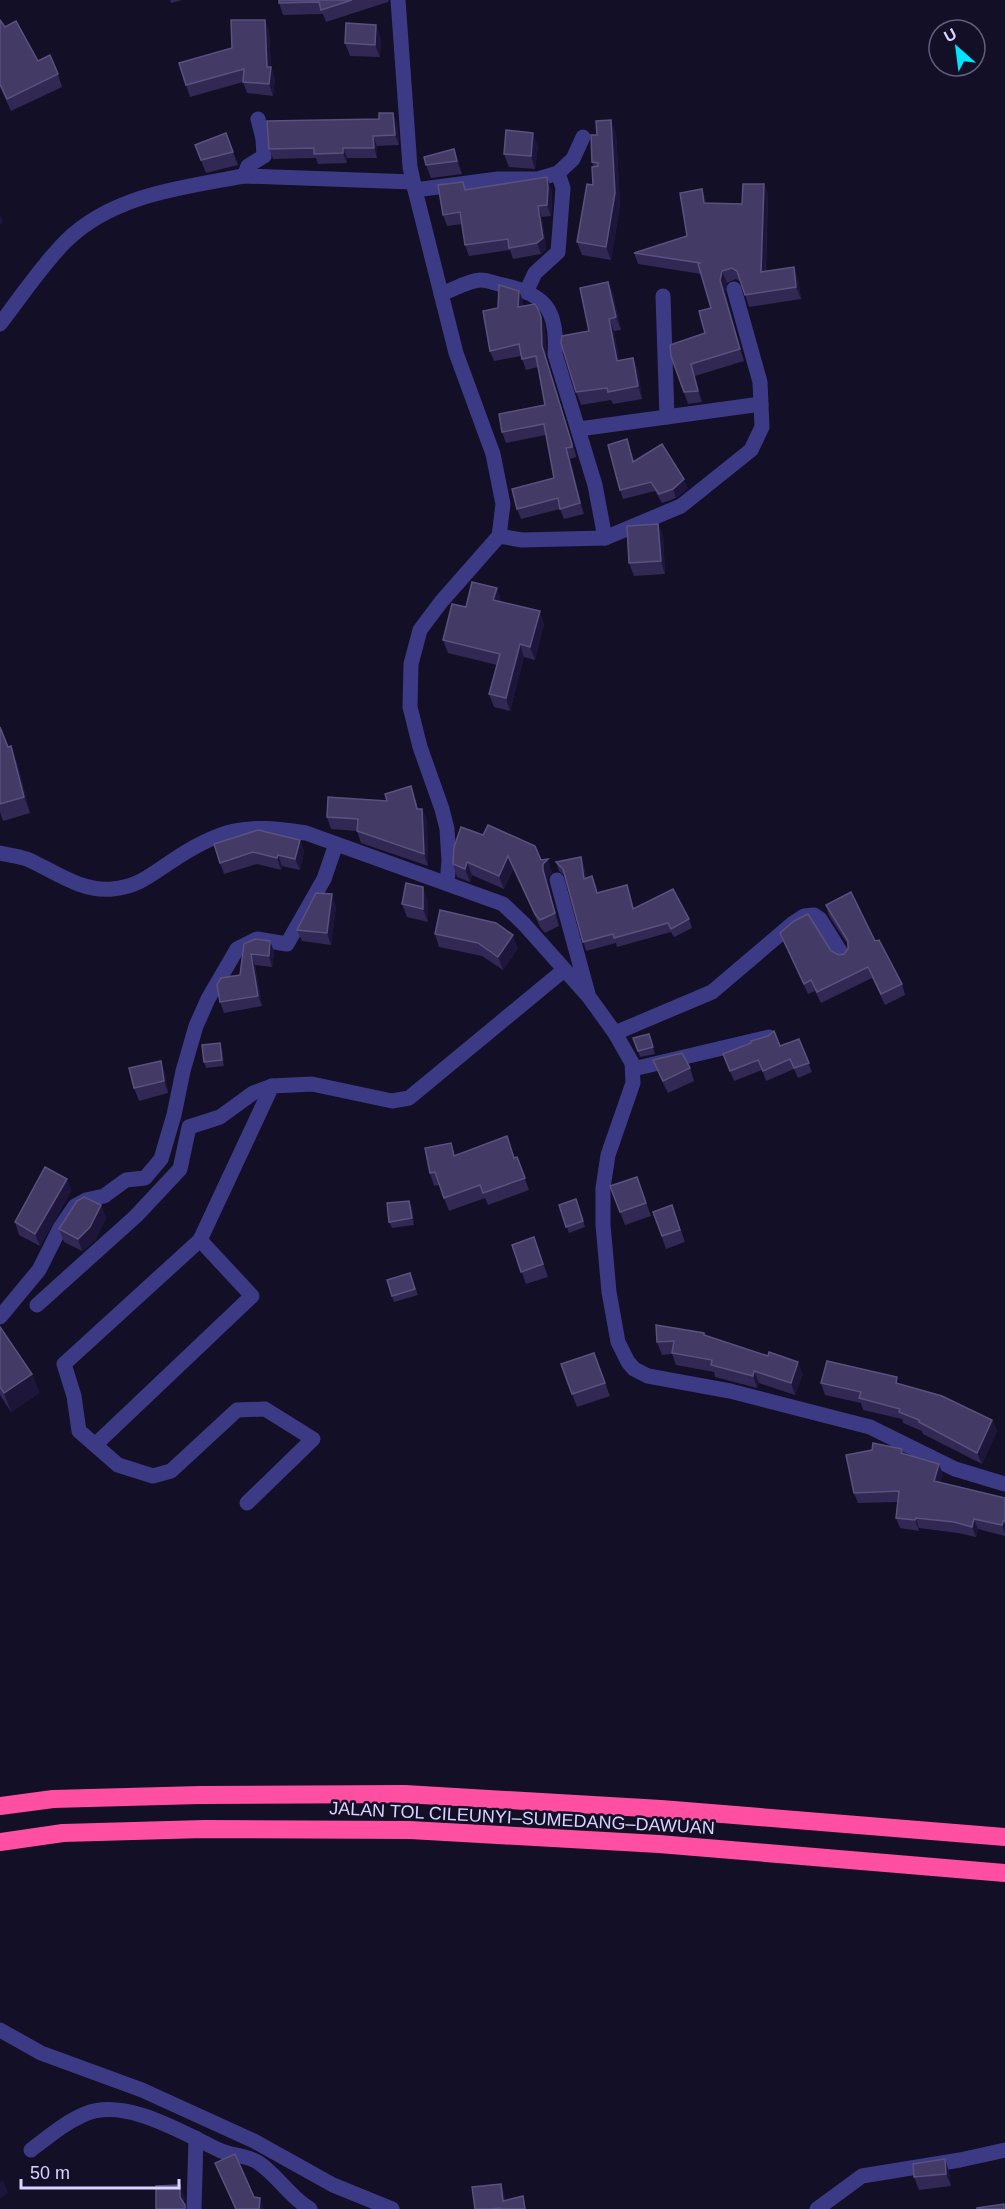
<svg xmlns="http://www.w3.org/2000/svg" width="1005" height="2209" viewBox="0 0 1005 2209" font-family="Arial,sans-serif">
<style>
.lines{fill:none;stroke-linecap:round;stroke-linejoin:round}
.minor{stroke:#3d3a85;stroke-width:15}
.motorway{stroke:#ff4fa3;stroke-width:18}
.wall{fill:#312854}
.shaded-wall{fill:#1d163a}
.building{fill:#433a66;stroke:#5a527e;stroke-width:1.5}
.labels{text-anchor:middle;stroke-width:5;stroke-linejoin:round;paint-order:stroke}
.street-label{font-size:18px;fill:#d9d4ff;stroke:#130f26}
</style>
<rect width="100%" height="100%" fill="#130f26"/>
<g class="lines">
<!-- minor -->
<g class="minor">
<path d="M398,0L410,167L415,190L456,353L493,454L503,504L499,536L441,602L420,630L411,664L410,707L420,747L442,809L447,829L449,861L447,883"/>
<path d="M258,119L263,139L264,156L248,166L244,176L413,182"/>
<path d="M415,190L498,179H538L558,173L573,159L583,137"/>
<path d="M526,292L535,273L558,252L563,188L558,173"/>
<path d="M441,294C453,290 469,280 481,280C488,280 496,284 503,285C546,294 558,311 555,354L595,485L605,538"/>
<path d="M663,296L667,417"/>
<path d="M0,324C21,297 41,266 66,241C112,195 183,187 244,176"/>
<path d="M579,429L761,404"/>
<path d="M499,536L522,540L605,538L681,506L751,450L762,427L760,382L734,289"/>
<path d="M0,853C9,855 18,856 27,859C54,871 81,892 112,889C137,887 149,876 169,863C220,828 246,823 306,833L503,904L524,924L589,997L615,1033L632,1063L633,1083L608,1155L603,1188V1225L609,1292L618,1342L628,1362L634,1369L648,1376L730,1391L870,1427L955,1469L1005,1484"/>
<path d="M557,880L588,994"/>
<path d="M615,1033L712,992L792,924L804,916L814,915L820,919L843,956"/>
<path d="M633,1069L769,1037"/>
<path d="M37,1305L136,1216L180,1169L189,1127L220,1117L253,1093L272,1086"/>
<path d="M0,1317L39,1270L60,1228L75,1206L86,1200L104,1196L126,1180L145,1178L161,1159L174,1115L183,1071L196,1026L208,999L237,949L257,939L287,944L324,879L336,844"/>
<path d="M95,1445L252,1296L200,1240"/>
<path d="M247,1503L313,1439L265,1409L237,1410L171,1471L153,1476L118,1465L79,1431L74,1396L64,1364L200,1240L272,1086L312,1084L392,1101L409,1098L564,970"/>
<path d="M0,2030L41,2053L142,2090L254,2141L333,2185L392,2209"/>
<path d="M31,2150C48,2137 64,2123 85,2114C125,2097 183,2133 219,2150C231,2156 248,2155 259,2163C278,2176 290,2197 310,2209"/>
<path d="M194,2209L196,2138"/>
<path d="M817,2209L862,2176L960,2160L1005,2150"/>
</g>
<!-- motorway -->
<g class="motorway">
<path d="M0,1806L53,1799L200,1795L405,1794L661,1809L1005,1837"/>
<path d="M0,1842L63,1833L204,1829L410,1830L659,1844L1005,1873"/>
</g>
</g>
<!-- wall -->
<g class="wall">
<path d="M170,0H182L171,3Z"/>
<path d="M279,0H389L388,2L326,22L323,14L283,15L279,3Z"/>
<path d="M0,20L5,27L38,61L58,74L62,87L11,111L0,87Z"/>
<path d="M265,20L269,31L271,67L275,79L273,96L247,93L243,82L190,97L186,85Z"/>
<path d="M381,38L380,57L350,56L345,43Z"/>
<path d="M397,123L399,145L377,146V158H347V163L318,164L316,158L273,159L269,149Z"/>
<path d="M226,133L238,165L206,173L195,145Z"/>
<path d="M616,133L620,205L611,260L582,255L577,242L593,185L594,167L592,162Z"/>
<path d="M538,146L535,169L509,167L504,154Z"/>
<path d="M454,149L462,174L431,178L426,165Z"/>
<path d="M463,182L465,190L551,188L552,199L551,216L542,217L546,249L541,254L513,259L510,250L469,256L465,245L462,224L447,226L443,215Z"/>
<path d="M764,184L768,195L766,271L798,279L801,299L749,307L741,282L736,279L727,283L725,292L744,361L695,376L702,402L688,404L671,356L705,333L711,308L701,274L638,264L634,253L687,236L702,189L707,203L742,204Z"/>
<path d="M608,282L613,294L621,330L614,331L619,360L633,358L638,371L642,399L613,404L611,400L581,405L576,392L589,331Z"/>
<path d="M519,291L523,301L522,306L542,319L545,328L546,357L576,455V457L570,459L584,514L564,519L560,509L521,519L517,509L554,478L546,435L506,443L502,432L545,405L538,367L526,370L521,356L494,361L490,351L498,308Z"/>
<path d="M627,439L634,461L688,488L676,498L662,503L655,491L623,499L620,490Z"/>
<path d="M658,524L663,536L665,574L634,576L629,563Z"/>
<path d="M497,588L501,602L544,624L535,660L524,657L510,711L494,707L489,694L497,665L448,653L443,640L466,607Z"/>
<path d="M0,727L8,747L17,762L30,813L3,821L0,812Z"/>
<path d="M415,798L418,809H422L427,820L428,866L361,843L357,831L331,829L327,817L387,801Z"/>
<path d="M258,830L300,840L304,851L300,870L282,866L281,870L257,864L224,874L220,863Z"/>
<path d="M454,847L541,860L552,872L548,877V883L559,926L545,933L540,927L513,869L504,889L472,875L470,882L457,877L453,864Z"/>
<path d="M581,857L584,866L586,878L596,885L597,893L630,894L634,908L689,919L692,928L674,937L671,932L617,947L616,943L586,951L565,876L559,871L556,862Z"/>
<path d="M428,900V922L407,917L402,904Z"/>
<path d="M826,905L875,941L902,984L905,995L885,1005L872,978L821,1003L815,991L808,994L784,943L780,933L831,951L839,955L844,954L848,949V945L829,916Z"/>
<path d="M336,906L331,945L302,941L297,930Z"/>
<path d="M435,934L518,948L503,970L482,956L439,947Z"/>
<path d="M270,941L274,952L272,967L255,965L262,1006L224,1013L220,1002L240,975L244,944Z"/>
<path d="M649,1034L655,1054L640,1057L633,1038Z"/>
<path d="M799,1039L812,1072L798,1078L794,1069L766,1081L762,1070L734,1081L723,1054L780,1046Z"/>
<path d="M222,1049L224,1066L206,1068L204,1062Z"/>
<path d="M653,1060L690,1068L694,1081L668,1093L658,1073Z"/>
<path d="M165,1073L168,1093L139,1101L134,1088Z"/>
<path d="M451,1143L455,1155L515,1158L517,1157L529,1190L488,1205L485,1198L449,1211L439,1185L434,1186L430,1173Z"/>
<path d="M637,1177L651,1216L625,1225L610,1186Z"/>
<path d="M67,1179L71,1191L40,1246L19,1235L15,1222Z"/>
<path d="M576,1199L585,1227L569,1233L559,1205Z"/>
<path d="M101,1205L106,1218L95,1240L82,1251L64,1242L59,1229Z"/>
<path d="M672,1205L685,1242L666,1249L653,1212Z"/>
<path d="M412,1207L414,1225L392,1228L389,1222Z"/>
<path d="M534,1237L548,1277L526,1284L512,1245Z"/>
<path d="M410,1273L418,1295L394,1302L387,1280Z"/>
<path d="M0,1327L32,1374L39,1393L11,1412L0,1395Z"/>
<path d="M704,1333L705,1336L803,1374L795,1395L759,1383L757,1388L715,1377L714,1372L676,1365L672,1354L662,1355L657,1342Z"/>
<path d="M594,1353L610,1396L577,1407L572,1394Z"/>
<path d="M821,1383L900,1384L992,1420L997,1431L982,1464L923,1434L922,1431L903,1423L902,1419L863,1410L861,1403L825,1395Z"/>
<path d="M902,1449L904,1454L943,1475L940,1482L1005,1498V1536L978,1529L976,1537L958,1533L919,1528V1531L900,1528L896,1518L898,1502L858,1503L854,1493Z"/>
<path d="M945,2159L949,2172L951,2186L919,2190L914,2177Z"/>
<path d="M215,2163L254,2197L264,2209H235Z"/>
</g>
<!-- shaded-wall -->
<g class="shaded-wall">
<path d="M265,20L269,31L271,69V67L275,79L273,96L269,84L267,67Z"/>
<path d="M376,25L381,38L380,57L375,45Z"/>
<path d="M393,113L397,123L399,145L395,135Z"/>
<path d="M611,120L616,133L620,205L611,260L606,247Z"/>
<path d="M533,133L538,146L535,169L531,156Z"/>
<path d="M373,136L377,146V158L374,148Z"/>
<path d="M343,148L347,158V163L343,153Z"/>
<path d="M454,149L459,162L462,174L457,161Z"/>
<path d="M547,177L551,188L552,199L551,216L547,205Z"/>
<path d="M764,184L768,195L765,284L761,272Z"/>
<path d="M702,189L706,201L709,215L704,203Z"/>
<path d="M538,206L542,217L546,249L541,254L537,243Z"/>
<path d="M0,216H1L3,222L0,225Z"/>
<path d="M794,267L798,279L801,299L796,287Z"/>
<path d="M722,271L727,283L725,292L744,361L740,349L720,280Z"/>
<path d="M608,282L613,294L621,330L616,317Z"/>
<path d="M519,291L523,301L521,318L518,307Z"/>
<path d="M538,309L545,328L546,357L576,457L542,346Z"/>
<path d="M609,319L614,331L621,373L617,361Z"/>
<path d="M633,358L638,371L642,399L638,386Z"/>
<path d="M691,364L695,376L702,402L698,391Z"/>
<path d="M566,448L570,459L584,514L580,503Z"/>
<path d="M684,479L688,488L676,498L673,489Z"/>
<path d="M658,524L663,536L665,574L661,561Z"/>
<path d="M497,588L501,600L498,613L493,600Z"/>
<path d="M540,611L544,624L535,660L530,647Z"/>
<path d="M520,644L524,657L510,711L506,698Z"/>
<path d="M11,746L17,762L30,813L24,797Z"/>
<path d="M422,809L427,820L428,866L424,854Z"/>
<path d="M300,840L304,851L300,870L295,859Z"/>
<path d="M278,855L282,866L281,870L277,858Z"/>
<path d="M508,856L513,869L504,889L499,876Z"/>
<path d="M581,857L584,866L587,888L584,879Z"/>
<path d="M548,859L552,872L548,877V883L559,926L555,913L543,870V864Z"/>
<path d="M467,862L472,875L470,882L465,869Z"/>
<path d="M423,887L428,900V922L423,909Z"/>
<path d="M332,894L336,906L331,945L327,933Z"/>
<path d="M513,935L518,948L503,970L498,957Z"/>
<path d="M270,941L274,952L272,967L269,956Z"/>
<path d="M251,954L255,965L262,1006L258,996Z"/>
<path d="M220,1043L222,1049L224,1066L222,1060Z"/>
<path d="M161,1061L165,1073L168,1093L164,1081Z"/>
<path d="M67,1179L71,1191L40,1246L35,1234Z"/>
<path d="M409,1201L412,1207L414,1225L412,1218Z"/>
<path d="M101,1205L106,1218L95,1240L82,1251L78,1239Z"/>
<path d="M798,1362L803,1374L795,1395L791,1383Z"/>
<path d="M754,1371L759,1383L757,1388L753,1376Z"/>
<path d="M32,1374L39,1393L11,1412L4,1393Z"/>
<path d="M992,1420L997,1431L982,1464L977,1453Z"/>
<path d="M939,1464L943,1475L938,1491L934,1481Z"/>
<path d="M916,1518L919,1528V1531L915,1520Z"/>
<path d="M974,1519L978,1529L976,1537L972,1527Z"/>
<path d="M1003,1521L1005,1525V1533L1002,1525Z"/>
<path d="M945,2159L949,2172L951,2186L946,2174Z"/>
<path d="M3,2180L8,2193L0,2199V2182Z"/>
<path d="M501,2184L505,2195L507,2209L503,2201Z"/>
<path d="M180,2185L185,2197L184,2209L180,2197Z"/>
<path d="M260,2198L264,2209H259Z"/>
</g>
<!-- building -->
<g class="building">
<path d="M279,0H352L321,10L319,2L279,3Z"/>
<path d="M0,20L5,27L16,21L38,61L50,55L58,74L7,99L0,84Z"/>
<path d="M231,20H265L267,67H271L269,84L243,82L244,69L186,85L179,63L232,48Z"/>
<path d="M346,23L376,25L375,45L345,43Z"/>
<path d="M379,113H393L395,135L373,136L374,148H343V153L314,154V148L269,149L267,121L379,119Z"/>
<path d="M611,120L615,193L606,247L577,242L587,184L593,185L592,167L598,166V163L592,162L591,135H597L596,121Z"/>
<path d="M506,130L533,133L531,156L504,154Z"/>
<path d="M226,133L233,152L201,160L195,145Z"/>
<path d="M454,149L457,161L426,165L424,157Z"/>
<path d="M547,177L548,188L547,205L538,206L543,238L537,243L509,248L508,239L465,245L460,212L443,215L438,185L463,182L465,190Z"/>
<path d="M743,184H764L761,272L794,267L796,287L745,295L737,271L732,268L722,271L720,280L740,349L691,364L698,391L684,392L671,356L670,345L705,333L699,311L711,308L698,264L700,263L634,253L687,236L680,193L702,189L704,203L742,204Z"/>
<path d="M608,282L616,317L609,319L617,361L633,358L638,386L608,392L607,388L576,392L561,343L562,336L589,331L580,288Z"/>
<path d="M499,285L519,291L518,307L535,304L538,309L541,317L542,346L572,444V447L566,448L580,503L560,509L558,498L517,509L512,489L554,478L544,424L502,432L499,414L545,405L536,356L522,359L519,344L490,351L483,311L498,308Z"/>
<path d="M627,439L633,462L662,444L684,479L673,489L659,494L651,482L620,490L608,445Z"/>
<path d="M658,524L661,561L629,563L627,526Z"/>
<path d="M472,582L497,588L493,600L540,611L530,647L520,644L506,698L489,694L500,654L443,640L452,604L466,607Z"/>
<path d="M0,727L8,747L11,746L24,797L0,804Z"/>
<path d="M411,786L417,809H422L424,854L357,831L358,819L327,817L328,797L387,801L385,794Z"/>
<path d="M488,825L535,846L541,860L548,859L543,864V870L555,913L540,920L535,914L508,856L499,876L467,862L465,869L453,864L454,847L461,827L483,835Z"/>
<path d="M258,830L300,840L295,859L278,855L277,858L253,852L220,863L214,844Z"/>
<path d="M581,857L584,879L592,876L597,893L627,885L633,909L673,889L689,919L671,929L668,923L614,938L613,934L583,942L563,869L556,862Z"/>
<path d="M406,883L423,887V909L402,904Z"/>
<path d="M851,892L875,941L879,940L902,984L881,994L868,967L817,992L811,980L804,984L780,933L794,921L808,914L831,951L839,955L844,954L848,949V941L826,905Z"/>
<path d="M316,893L332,894L327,933L297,930Z"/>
<path d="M440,910L496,923L513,935L498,957L478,943L435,934Z"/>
<path d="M255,939L270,941L269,956L251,954L258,996L220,1002L217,985L221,978L240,975L244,944Z"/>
<path d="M774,1031L780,1046L799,1039L809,1063L794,1068L790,1059L763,1071L758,1060L730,1071L723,1054L751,1043V1041L768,1036Z"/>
<path d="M649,1034L653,1047L638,1051L633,1038Z"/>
<path d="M220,1043L222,1060L204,1062L202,1045Z"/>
<path d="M682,1053L690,1068L663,1081L653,1060Z"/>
<path d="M161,1061L164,1081L134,1088L129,1068Z"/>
<path d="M507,1136L514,1158L517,1157L525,1178L483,1193L480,1185L444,1198L435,1172L430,1173L425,1148L451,1143L454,1156Z"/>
<path d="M45,1167L67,1179L35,1234L15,1222Z"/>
<path d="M637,1177L646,1203L620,1212L610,1186Z"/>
<path d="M84,1197L101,1205L90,1227L78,1239L59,1229L77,1201Z"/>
<path d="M576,1199L583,1221L566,1227L559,1205Z"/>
<path d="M409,1201L412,1218L389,1222L387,1203Z"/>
<path d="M672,1205L680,1230L662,1236L653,1212Z"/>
<path d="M534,1237L543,1264L521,1272L512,1245Z"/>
<path d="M410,1273L415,1289L392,1296L387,1280Z"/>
<path d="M656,1325L704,1333V1335L768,1356L769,1352L798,1362L791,1383L754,1371L753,1376L711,1365L712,1360L672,1353L674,1341L657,1342Z"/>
<path d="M0,1327L32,1374L4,1393L0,1387Z"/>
<path d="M594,1353L605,1383L572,1394L561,1364Z"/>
<path d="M827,1361L897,1377L896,1383L942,1396L992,1420L977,1453L919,1422V1420L899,1412L900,1409L859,1398L861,1392L821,1383Z"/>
<path d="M873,1443L902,1449L901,1453L939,1464L934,1481L1005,1498V1521H1003L1002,1525L974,1519L972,1527L954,1522L916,1518L915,1520L896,1518L899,1491L854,1493L846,1455L872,1450Z"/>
<path d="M235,2154L254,2197L260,2198L259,2209H236L215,2163Z"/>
<path d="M945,2159L946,2174L914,2177L913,2164Z"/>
<path d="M501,2184L503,2201L523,2196L525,2209H500V2208L490,2209H475L472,2187Z"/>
<path d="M180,2185V2197L185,2205V2209H156V2186Z"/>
<path d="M1004,2204V2209H977V2208Z"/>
</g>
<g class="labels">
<!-- street labels -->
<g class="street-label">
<text transform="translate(522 1818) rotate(3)" y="6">JALAN TOL CILEUNYI–SUMEDANG–DAWUAN</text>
</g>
</g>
<!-- north arrow -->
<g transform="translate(957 48) rotate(332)"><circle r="28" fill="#130f26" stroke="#625e7d" stroke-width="1.5"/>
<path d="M0-4.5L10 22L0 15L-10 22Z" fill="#00e5ff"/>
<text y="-9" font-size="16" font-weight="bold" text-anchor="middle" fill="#d9d4ff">U</text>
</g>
<!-- scale -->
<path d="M21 2179v9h158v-9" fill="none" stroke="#d9d4ff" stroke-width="3"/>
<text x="30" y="2179" font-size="18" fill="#d9d4ff" stroke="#130f26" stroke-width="4.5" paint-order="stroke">50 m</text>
</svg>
